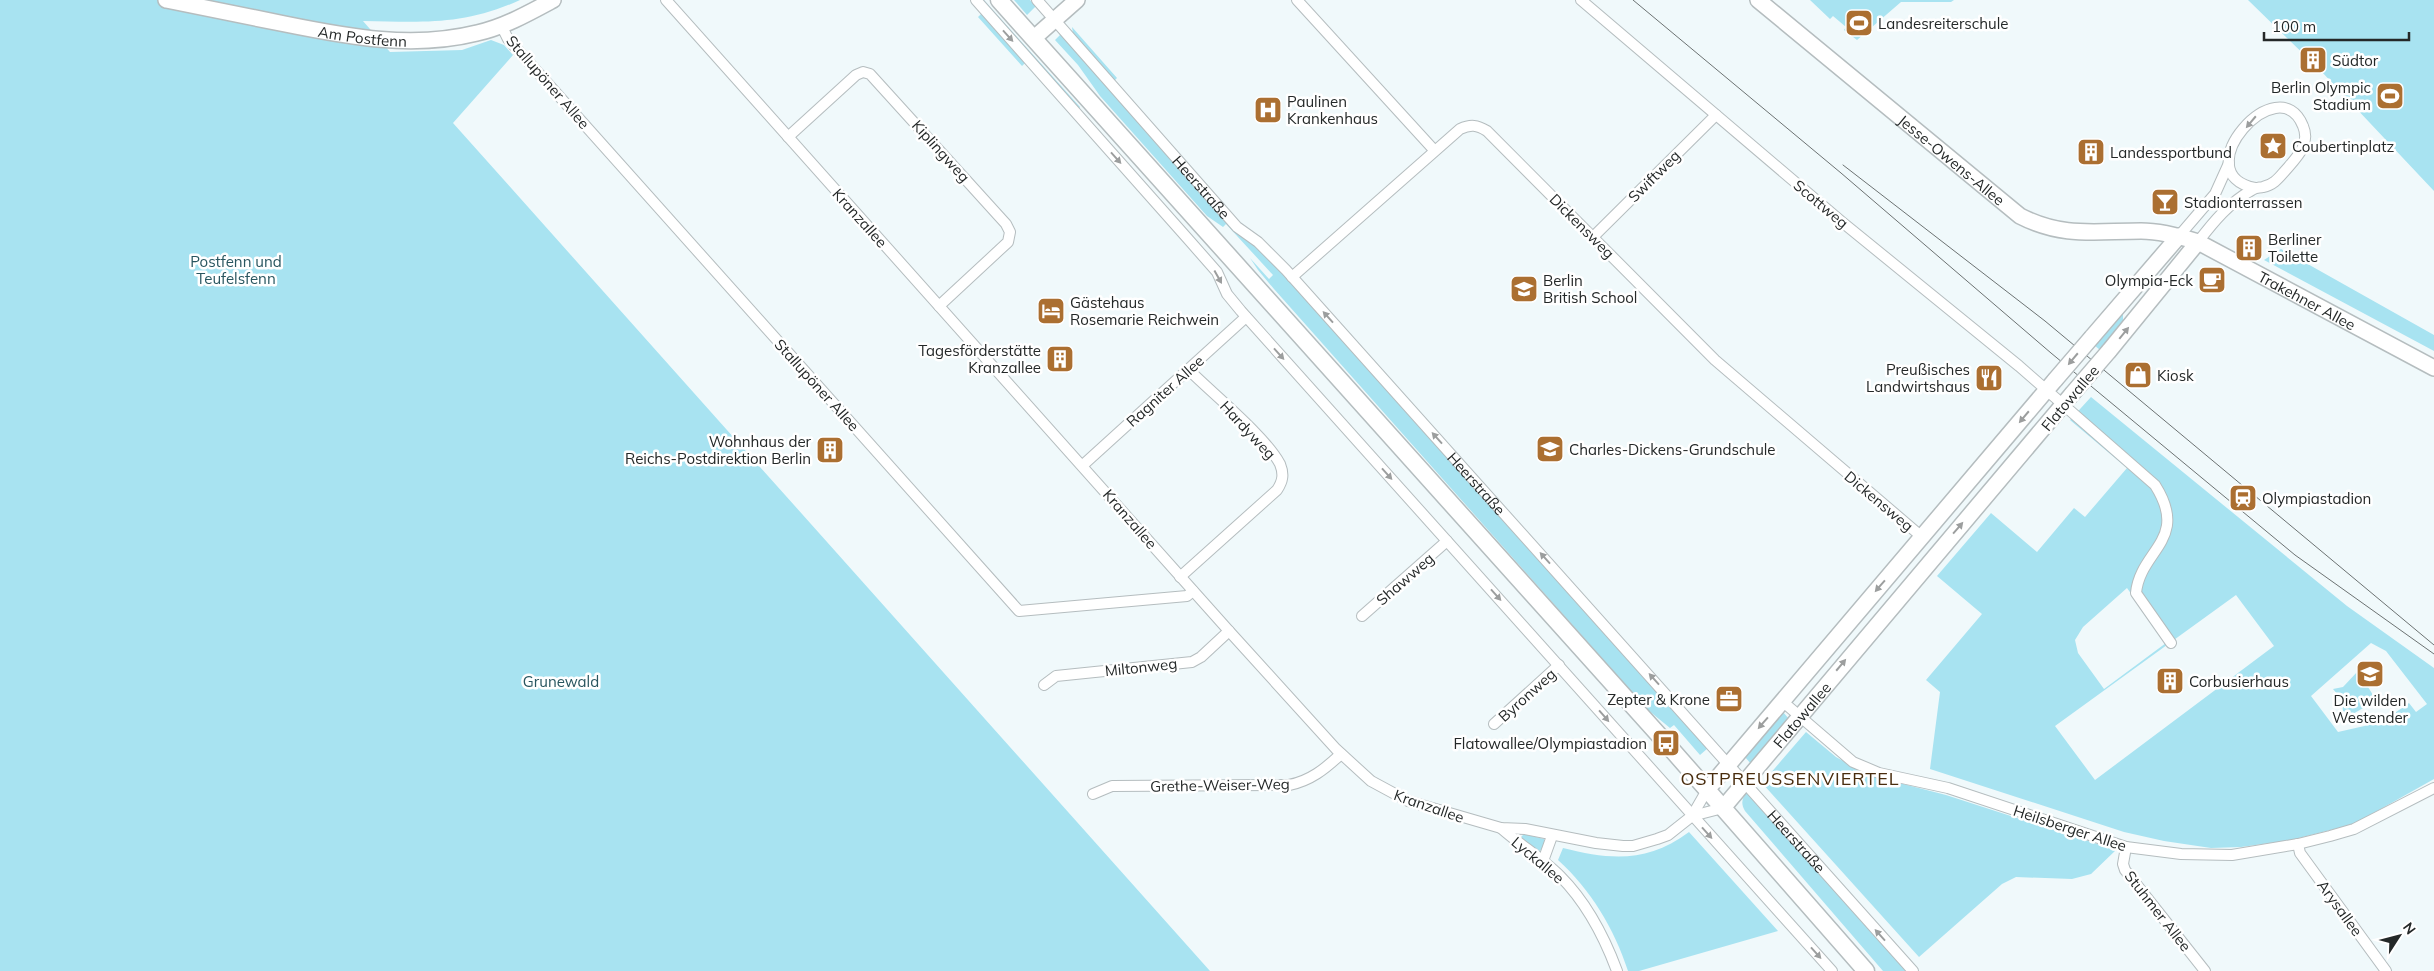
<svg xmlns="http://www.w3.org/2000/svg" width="2434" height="971" font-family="Mulish,sans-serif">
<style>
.green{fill:#a8e3f1;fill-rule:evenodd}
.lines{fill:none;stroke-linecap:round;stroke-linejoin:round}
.street-casing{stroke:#b5bdbf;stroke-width:12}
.secondary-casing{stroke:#b5bdbf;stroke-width:18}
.primary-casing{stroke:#b5bdbf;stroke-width:19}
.street{stroke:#fff;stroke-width:10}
.secondary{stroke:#fff;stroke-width:15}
.primary{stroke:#fff;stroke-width:16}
.tram{stroke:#6c7272;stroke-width:1}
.secondary-bridge-casing{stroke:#b5bdbf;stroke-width:18;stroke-linecap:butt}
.secondary-bridge{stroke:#fff;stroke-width:15}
.oneway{fill:#9c9e9e}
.labels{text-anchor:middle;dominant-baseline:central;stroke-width:5;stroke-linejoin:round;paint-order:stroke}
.poi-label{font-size:15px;fill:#242828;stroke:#fff;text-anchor:start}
.street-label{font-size:15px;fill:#242828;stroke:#fff}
.park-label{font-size:15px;fill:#28555f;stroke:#fff}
.quarter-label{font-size:18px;letter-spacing:1px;fill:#482c0d;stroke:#fff}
</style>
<rect width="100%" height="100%" fill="#f0f9fb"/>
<path class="green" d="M0,0H520C463,26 422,22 363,21L390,52L462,50L491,40L504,45L513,55L453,123L1210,971H0Z
M980,0H984L1080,107L1078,110Z
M1014,0H1030L1036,6L1027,15Z
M1810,0H1954L1951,2H1901L1857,40L1844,30L1846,27L1833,16L1830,19Z
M2248,0H2434V191L2321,71Z
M981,14L1025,63L1022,66L978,17Z
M1072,27L1117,78L1114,81L1073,34Z
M1061,34L1268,255L1708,748L1700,755L1674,725L1670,728L1648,710L1274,289L1258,270L1250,258L1269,279L1273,275L1226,224L1223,227L1207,216L1100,96L1078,65L1055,40Z
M2281,249L2434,335V351L2264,260Z
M2123,312V322L2100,350L2094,345Z
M2091,397L2347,606L2434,668V779L2354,824L2291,840L2241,847L2211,848L2164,841L2124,832L1930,769L1940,692L1926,680L1982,614L1937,576L1991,513L2037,552L2074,508L2085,517L2127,468L2070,420ZM2127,588L2166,643L2104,689L2078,653L2075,640L2083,627ZM2236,595L2274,646L2095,780L2055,726ZM2371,643L2386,651L2427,704L2416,712L2409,703L2382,722L2338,732L2311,696Z
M2358,671L2373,695L2365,707L2351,715L2343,711L2342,700L2333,689L2343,687Z
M1783,712L1789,719L1751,764L1745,757Z
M1806,732L1836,757L1868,775L1946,795L2116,850L2091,874L2072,879L2016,877L2002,884L1919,957L1762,783Z
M1748,792L1907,971H1883L1745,811C1741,804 1741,798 1748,792Z
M1689,832L1778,931L1639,971H1628C1614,928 1591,890 1558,860L1563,848C1611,860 1647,863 1689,832Z
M1524,834L1544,839V849L1539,851L1522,841L1521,837Z"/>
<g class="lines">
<defs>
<g id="street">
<path d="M666,0L1229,631L1336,749L1371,781L1408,801L1501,828L1525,829L1596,843L1623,846H1633L1657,839L1668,835L1692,816L1723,808"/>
<path d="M976,0L1188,239L1217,272L1227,294L1241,311L1832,971"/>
<path id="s1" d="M1037,0L1237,227L1258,242L1286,270L1913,971"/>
<path d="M1297,0L1434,150"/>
<path d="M1581,0L1842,222L2019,366L2155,485C2190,540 2140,550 2136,593L2171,643"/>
<path d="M501,25L508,39L1019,611L1187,596L1193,591"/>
<path d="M788,137L856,75L863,72L870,74L1006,224L1010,232L1008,242L939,306"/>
<path d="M2179,236L2215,194L2229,163"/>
<path d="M1593,237L1716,115"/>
<path d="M2198,242C2214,221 2229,203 2252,190C2256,187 2259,188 2263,187C2273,185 2278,179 2284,172C2296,158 2311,145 2303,126C2279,65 2183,174 2255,188"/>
<path d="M1292,277L1460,129C1471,124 1477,125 1487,131L1715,360L1922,537"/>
<path d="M1083,465L1246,317"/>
<path d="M1180,577L1277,490C1283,481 1284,474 1280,464C1265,436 1213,394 1189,370"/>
<path d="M1362,616L1447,541"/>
<path d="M1044,685L1056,676L1192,662L1201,657L1229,631"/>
<path d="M1782,701L1853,762L1879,773L1948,788L2126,847L2181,854L2232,855L2298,844L2330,836L2354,829L2434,788"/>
<path d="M1494,724L1559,665"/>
<path d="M1093,794L1112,786L1289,785C1310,781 1325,769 1341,754"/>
<path d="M1692,816L1707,790"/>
<path d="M1501,828C1520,845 1542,858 1560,876C1587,903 1604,936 1617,971"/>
<path d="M2298,844L2300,853L2386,971"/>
<path d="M2126,847L2123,864L2125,870L2205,971"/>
<path d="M1543,861L1552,836"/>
</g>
<g id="secondary">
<path id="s2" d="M166,0C206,8 246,16 285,24C349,37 413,49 477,33C504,27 529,13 553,0"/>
<path id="s3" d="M1758,0L2020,216C2063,238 2095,231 2141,231C2161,231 2179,236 2198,242L2434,368"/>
<path d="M1034,38L1077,0"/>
<path d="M2092,337L2179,236"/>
<path d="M2109,351L2198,242"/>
<path d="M1707,790L2055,380"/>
<path id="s4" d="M1723,808L2072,394"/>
</g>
<path id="primary" d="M999,0L1666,743L1866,971"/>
</defs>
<use href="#street" class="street-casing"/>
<use href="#secondary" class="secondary-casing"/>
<use href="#primary" class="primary-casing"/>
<use href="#street" class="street"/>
<use href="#secondary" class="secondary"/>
<use href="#primary" class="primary"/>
<path class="tram" d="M1633,0L1841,173L2051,353L2295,555L2434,654
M1843,165L2045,321L2434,645"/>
<defs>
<path id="secondary-bridge" d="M2055,380L2092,337
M2072,394L2109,351"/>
</defs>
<use href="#secondary-bridge" class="secondary-bridge-casing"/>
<use href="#secondary-bridge" class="secondary-bridge"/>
</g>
<defs><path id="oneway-solid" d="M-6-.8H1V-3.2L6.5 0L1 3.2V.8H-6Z" transform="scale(1.25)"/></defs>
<g class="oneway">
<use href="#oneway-solid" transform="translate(1008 36) rotate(48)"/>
<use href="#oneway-solid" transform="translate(2251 122) rotate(130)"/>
<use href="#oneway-solid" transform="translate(1116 158) rotate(48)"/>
<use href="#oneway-solid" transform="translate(1218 277) rotate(61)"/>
<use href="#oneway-solid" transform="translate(1328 317) rotate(-132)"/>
<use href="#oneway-solid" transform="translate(2124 333) rotate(-51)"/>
<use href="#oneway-solid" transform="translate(1279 354) rotate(48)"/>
<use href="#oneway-solid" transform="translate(2073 359) rotate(130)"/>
<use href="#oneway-solid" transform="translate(2024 417) rotate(130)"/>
<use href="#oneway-solid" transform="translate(1437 438) rotate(-132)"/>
<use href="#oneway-solid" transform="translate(1387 474) rotate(48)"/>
<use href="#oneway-solid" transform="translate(1958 528) rotate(-49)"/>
<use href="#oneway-solid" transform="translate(1545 558) rotate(-132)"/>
<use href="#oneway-solid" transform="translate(1880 586) rotate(131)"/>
<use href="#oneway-solid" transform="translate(1496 595) rotate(48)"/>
<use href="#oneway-solid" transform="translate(1841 665) rotate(-50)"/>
<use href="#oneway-solid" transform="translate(1654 679) rotate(-132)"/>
<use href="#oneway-solid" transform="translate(1604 716) rotate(49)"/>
<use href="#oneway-solid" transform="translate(1763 723) rotate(131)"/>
<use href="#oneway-solid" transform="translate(1707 833) rotate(48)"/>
<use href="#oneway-solid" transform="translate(1880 935) rotate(-132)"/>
<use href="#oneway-solid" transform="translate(1816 953) rotate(48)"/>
</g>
<defs>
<symbol id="stadium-square" viewBox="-11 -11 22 22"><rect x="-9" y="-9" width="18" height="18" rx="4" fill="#ab6f31" stroke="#fff"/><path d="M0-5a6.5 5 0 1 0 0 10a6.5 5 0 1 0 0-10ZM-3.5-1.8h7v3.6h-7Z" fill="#fff"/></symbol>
<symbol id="building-square" viewBox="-11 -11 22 22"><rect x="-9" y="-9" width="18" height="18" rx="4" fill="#ab6f31" stroke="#fff"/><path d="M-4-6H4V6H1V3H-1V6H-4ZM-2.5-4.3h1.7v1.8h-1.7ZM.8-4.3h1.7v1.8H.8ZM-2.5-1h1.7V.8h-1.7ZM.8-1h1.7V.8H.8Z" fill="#fff"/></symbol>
<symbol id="hospital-square" viewBox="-11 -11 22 22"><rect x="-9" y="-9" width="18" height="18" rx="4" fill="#ab6f31" stroke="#fff"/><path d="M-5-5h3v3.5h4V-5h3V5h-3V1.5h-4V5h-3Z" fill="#fff"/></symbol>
<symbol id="sight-square" viewBox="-11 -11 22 22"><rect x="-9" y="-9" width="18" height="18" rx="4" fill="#ab6f31" stroke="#fff"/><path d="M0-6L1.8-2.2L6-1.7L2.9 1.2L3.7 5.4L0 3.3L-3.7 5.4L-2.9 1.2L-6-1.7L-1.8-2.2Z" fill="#fff"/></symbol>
<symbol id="bar-square" viewBox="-11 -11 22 22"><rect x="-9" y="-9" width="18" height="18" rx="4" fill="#ab6f31" stroke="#fff"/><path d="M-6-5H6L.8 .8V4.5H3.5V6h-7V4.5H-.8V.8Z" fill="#fff"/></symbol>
<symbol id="cafe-square" viewBox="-11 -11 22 22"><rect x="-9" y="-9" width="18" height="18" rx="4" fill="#ab6f31" stroke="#fff"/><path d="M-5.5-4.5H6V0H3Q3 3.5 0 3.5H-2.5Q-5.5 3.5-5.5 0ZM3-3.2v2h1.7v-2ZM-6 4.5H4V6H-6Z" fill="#fff"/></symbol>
<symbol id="school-square" viewBox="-11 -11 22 22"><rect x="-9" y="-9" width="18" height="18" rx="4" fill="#ab6f31" stroke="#fff"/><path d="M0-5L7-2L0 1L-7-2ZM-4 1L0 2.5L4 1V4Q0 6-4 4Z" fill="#fff"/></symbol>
<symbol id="hotel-square" viewBox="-11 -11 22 22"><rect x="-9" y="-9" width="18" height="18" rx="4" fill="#ab6f31" stroke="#fff"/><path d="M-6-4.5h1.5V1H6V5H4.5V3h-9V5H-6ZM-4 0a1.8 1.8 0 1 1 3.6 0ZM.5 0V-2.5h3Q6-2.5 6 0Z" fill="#fff"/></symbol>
<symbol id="shop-square" viewBox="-11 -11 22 22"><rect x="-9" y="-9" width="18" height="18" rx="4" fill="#ab6f31" stroke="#fff"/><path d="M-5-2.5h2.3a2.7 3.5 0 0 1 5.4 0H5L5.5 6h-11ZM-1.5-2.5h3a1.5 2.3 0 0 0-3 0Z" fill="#fff"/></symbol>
<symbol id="restaurant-square" viewBox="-11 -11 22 22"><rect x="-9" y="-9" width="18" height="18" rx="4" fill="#ab6f31" stroke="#fff"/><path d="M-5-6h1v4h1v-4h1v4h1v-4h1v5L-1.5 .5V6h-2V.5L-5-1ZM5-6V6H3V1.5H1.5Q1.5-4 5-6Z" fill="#fff"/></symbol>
<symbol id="station-square" viewBox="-11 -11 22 22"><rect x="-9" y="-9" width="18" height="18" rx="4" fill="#ab6f31" stroke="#fff"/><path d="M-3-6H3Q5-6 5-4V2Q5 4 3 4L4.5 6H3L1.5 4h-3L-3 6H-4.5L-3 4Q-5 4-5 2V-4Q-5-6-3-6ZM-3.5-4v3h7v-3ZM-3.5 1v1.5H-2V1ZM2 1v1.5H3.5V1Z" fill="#fff"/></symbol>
<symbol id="office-square" viewBox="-11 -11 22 22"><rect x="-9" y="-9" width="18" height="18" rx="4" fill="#ab6f31" stroke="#fff"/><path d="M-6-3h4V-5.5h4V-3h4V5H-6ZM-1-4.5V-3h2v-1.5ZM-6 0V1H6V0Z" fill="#fff"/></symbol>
<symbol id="bus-square" viewBox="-11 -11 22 22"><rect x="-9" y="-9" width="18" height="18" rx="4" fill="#ab6f31" stroke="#fff"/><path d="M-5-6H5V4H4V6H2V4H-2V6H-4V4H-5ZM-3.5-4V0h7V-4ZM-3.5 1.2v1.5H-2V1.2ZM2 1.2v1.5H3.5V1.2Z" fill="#fff"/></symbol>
</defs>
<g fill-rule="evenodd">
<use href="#stadium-square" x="1843" y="7" width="32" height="32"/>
<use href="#building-square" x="2297" y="44" width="32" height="32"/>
<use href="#stadium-square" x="2374" y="80" width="32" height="32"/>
<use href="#hospital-square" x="1252" y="94" width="32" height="32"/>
<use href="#sight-square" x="2257" y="130" width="32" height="32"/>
<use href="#building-square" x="2075" y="136" width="32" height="32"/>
<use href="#bar-square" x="2149" y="186" width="32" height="32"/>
<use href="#building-square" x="2233" y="232" width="32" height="32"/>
<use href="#cafe-square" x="2196" y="264" width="32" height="32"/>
<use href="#school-square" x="1508" y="273" width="32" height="32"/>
<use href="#hotel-square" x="1035" y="295" width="32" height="32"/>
<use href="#building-square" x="1044" y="343" width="32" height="32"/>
<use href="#shop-square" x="2122" y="359" width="32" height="32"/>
<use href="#restaurant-square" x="1973" y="362" width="32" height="32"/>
<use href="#school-square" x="1534" y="433" width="32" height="32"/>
<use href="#building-square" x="814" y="434" width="32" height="32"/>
<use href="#station-square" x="2227" y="482" width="32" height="32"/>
<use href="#school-square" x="2354" y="658" width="32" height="32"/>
<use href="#building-square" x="2154" y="665" width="32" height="32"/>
<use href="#office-square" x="1713" y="683" width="32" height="32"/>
<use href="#bus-square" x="1650" y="727" width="32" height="32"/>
</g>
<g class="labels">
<g class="poi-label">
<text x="1878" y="23">Landesreiterschule</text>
<text x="2332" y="60">Südtor</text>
<text x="2371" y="87" text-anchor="end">Berlin Olympic<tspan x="2371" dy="17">Stadium</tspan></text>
<text x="1287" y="101">Paulinen<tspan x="1287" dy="17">Krankenhaus</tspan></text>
<text x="2292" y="146">Coubertinplatz</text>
<text x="2110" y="152">Landessportbund</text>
<text x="2184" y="202">Stadionterrassen</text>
<text x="2268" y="239">Berliner<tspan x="2268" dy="17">Toilette</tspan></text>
<text x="1543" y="280">Berlin<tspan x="1543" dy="17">British School</tspan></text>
<text x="2193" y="280" text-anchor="end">Olympia-Eck</text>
<text x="1070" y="302">Gästehaus<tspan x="1070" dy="17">Rosemarie Reichwein</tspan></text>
<text x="1041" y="350" text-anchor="end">Tagesförderstätte<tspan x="1041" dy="17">Kranzallee</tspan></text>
<text x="1970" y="369" text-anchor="end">Preußisches<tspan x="1970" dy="17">Landwirtshaus</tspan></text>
<text x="2157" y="375">Kiosk</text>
<text x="811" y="441" text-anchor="end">Wohnhaus der<tspan x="811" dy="17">Reichs-Postdirektion Berlin</tspan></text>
<text x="1569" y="449">Charles-Dickens-Grundschule</text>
<text x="2262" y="498">Olympiastadion</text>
<text x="2189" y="681">Corbusierhaus</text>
<text x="1710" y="699" text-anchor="end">Zepter &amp; Krone</text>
<text x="2370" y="700" text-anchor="middle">Die wilden<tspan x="2370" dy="17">Westender</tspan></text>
<text x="1647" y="743" text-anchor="end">Flatowallee/Olympiastadion</text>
</g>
<g class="street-label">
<text stroke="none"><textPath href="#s2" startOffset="200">Am Postfenn</textPath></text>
<text transform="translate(548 82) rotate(49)">Stallupöner Allee</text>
<text transform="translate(941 151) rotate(48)">Kiplingweg</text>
<text stroke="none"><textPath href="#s3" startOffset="251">Jesse-Owens-Allee</textPath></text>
<text transform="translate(1654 176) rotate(-45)">Swiftweg</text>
<text stroke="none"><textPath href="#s1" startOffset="249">Heerstraße</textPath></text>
<text transform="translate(1821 204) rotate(40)">Scottweg</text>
<text transform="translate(860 218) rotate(48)">Kranzallee</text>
<text transform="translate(1582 226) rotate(45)">Dickensweg</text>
<text stroke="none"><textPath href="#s3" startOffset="645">Trakehner Allee</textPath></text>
<text transform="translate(817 385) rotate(48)">Stallupöner Allee</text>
<text transform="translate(1165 391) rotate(-42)">Ragniter Allee</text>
<text transform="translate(2070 398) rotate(-50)">Flatowallee</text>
<text transform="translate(1248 430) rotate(47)">Hardyweg</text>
<text stroke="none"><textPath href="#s1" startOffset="654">Heerstraße</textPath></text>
<text transform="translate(1879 501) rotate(40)">Dickensweg</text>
<text transform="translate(1130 519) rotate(49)">Kranzallee</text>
<text transform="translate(1405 579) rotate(-41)">Shawweg</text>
<text transform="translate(1141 667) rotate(-6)">Miltonweg</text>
<text transform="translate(1527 695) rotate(-42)">Byronweg</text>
<text stroke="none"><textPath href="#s4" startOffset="122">Flatowallee</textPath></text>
<text transform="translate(1220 785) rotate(-1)">Grethe-Weiser-Weg</text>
<text transform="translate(1429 806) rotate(19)">Kranzallee</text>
<text transform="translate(2070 828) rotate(18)">Heilsberger Allee</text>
<text stroke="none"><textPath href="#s1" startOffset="1134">Heerstraße</textPath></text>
<text transform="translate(1538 860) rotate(40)">Lyckallee</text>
<text transform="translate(2340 908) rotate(54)">Arysallee</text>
<text transform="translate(2158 911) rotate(52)">Stuhmer Allee</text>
</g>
<g class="park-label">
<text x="236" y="261">Postfenn und<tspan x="236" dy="17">Teufelsfenn</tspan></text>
<text x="561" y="681">Grunewald</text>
</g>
<g class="quarter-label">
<text x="1790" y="778">OSTPREUSSENVIERTEL</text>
</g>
</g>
<g transform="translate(2399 936) rotate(54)" stroke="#ffffff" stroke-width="4" paint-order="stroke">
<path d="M0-4L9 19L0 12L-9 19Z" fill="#242828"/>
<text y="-8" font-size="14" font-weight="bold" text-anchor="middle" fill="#242828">N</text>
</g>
<path d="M2264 32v8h145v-8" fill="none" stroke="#242828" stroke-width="2.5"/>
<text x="2272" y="32" font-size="15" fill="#242828" stroke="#ffffff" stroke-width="4" paint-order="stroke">100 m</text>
</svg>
